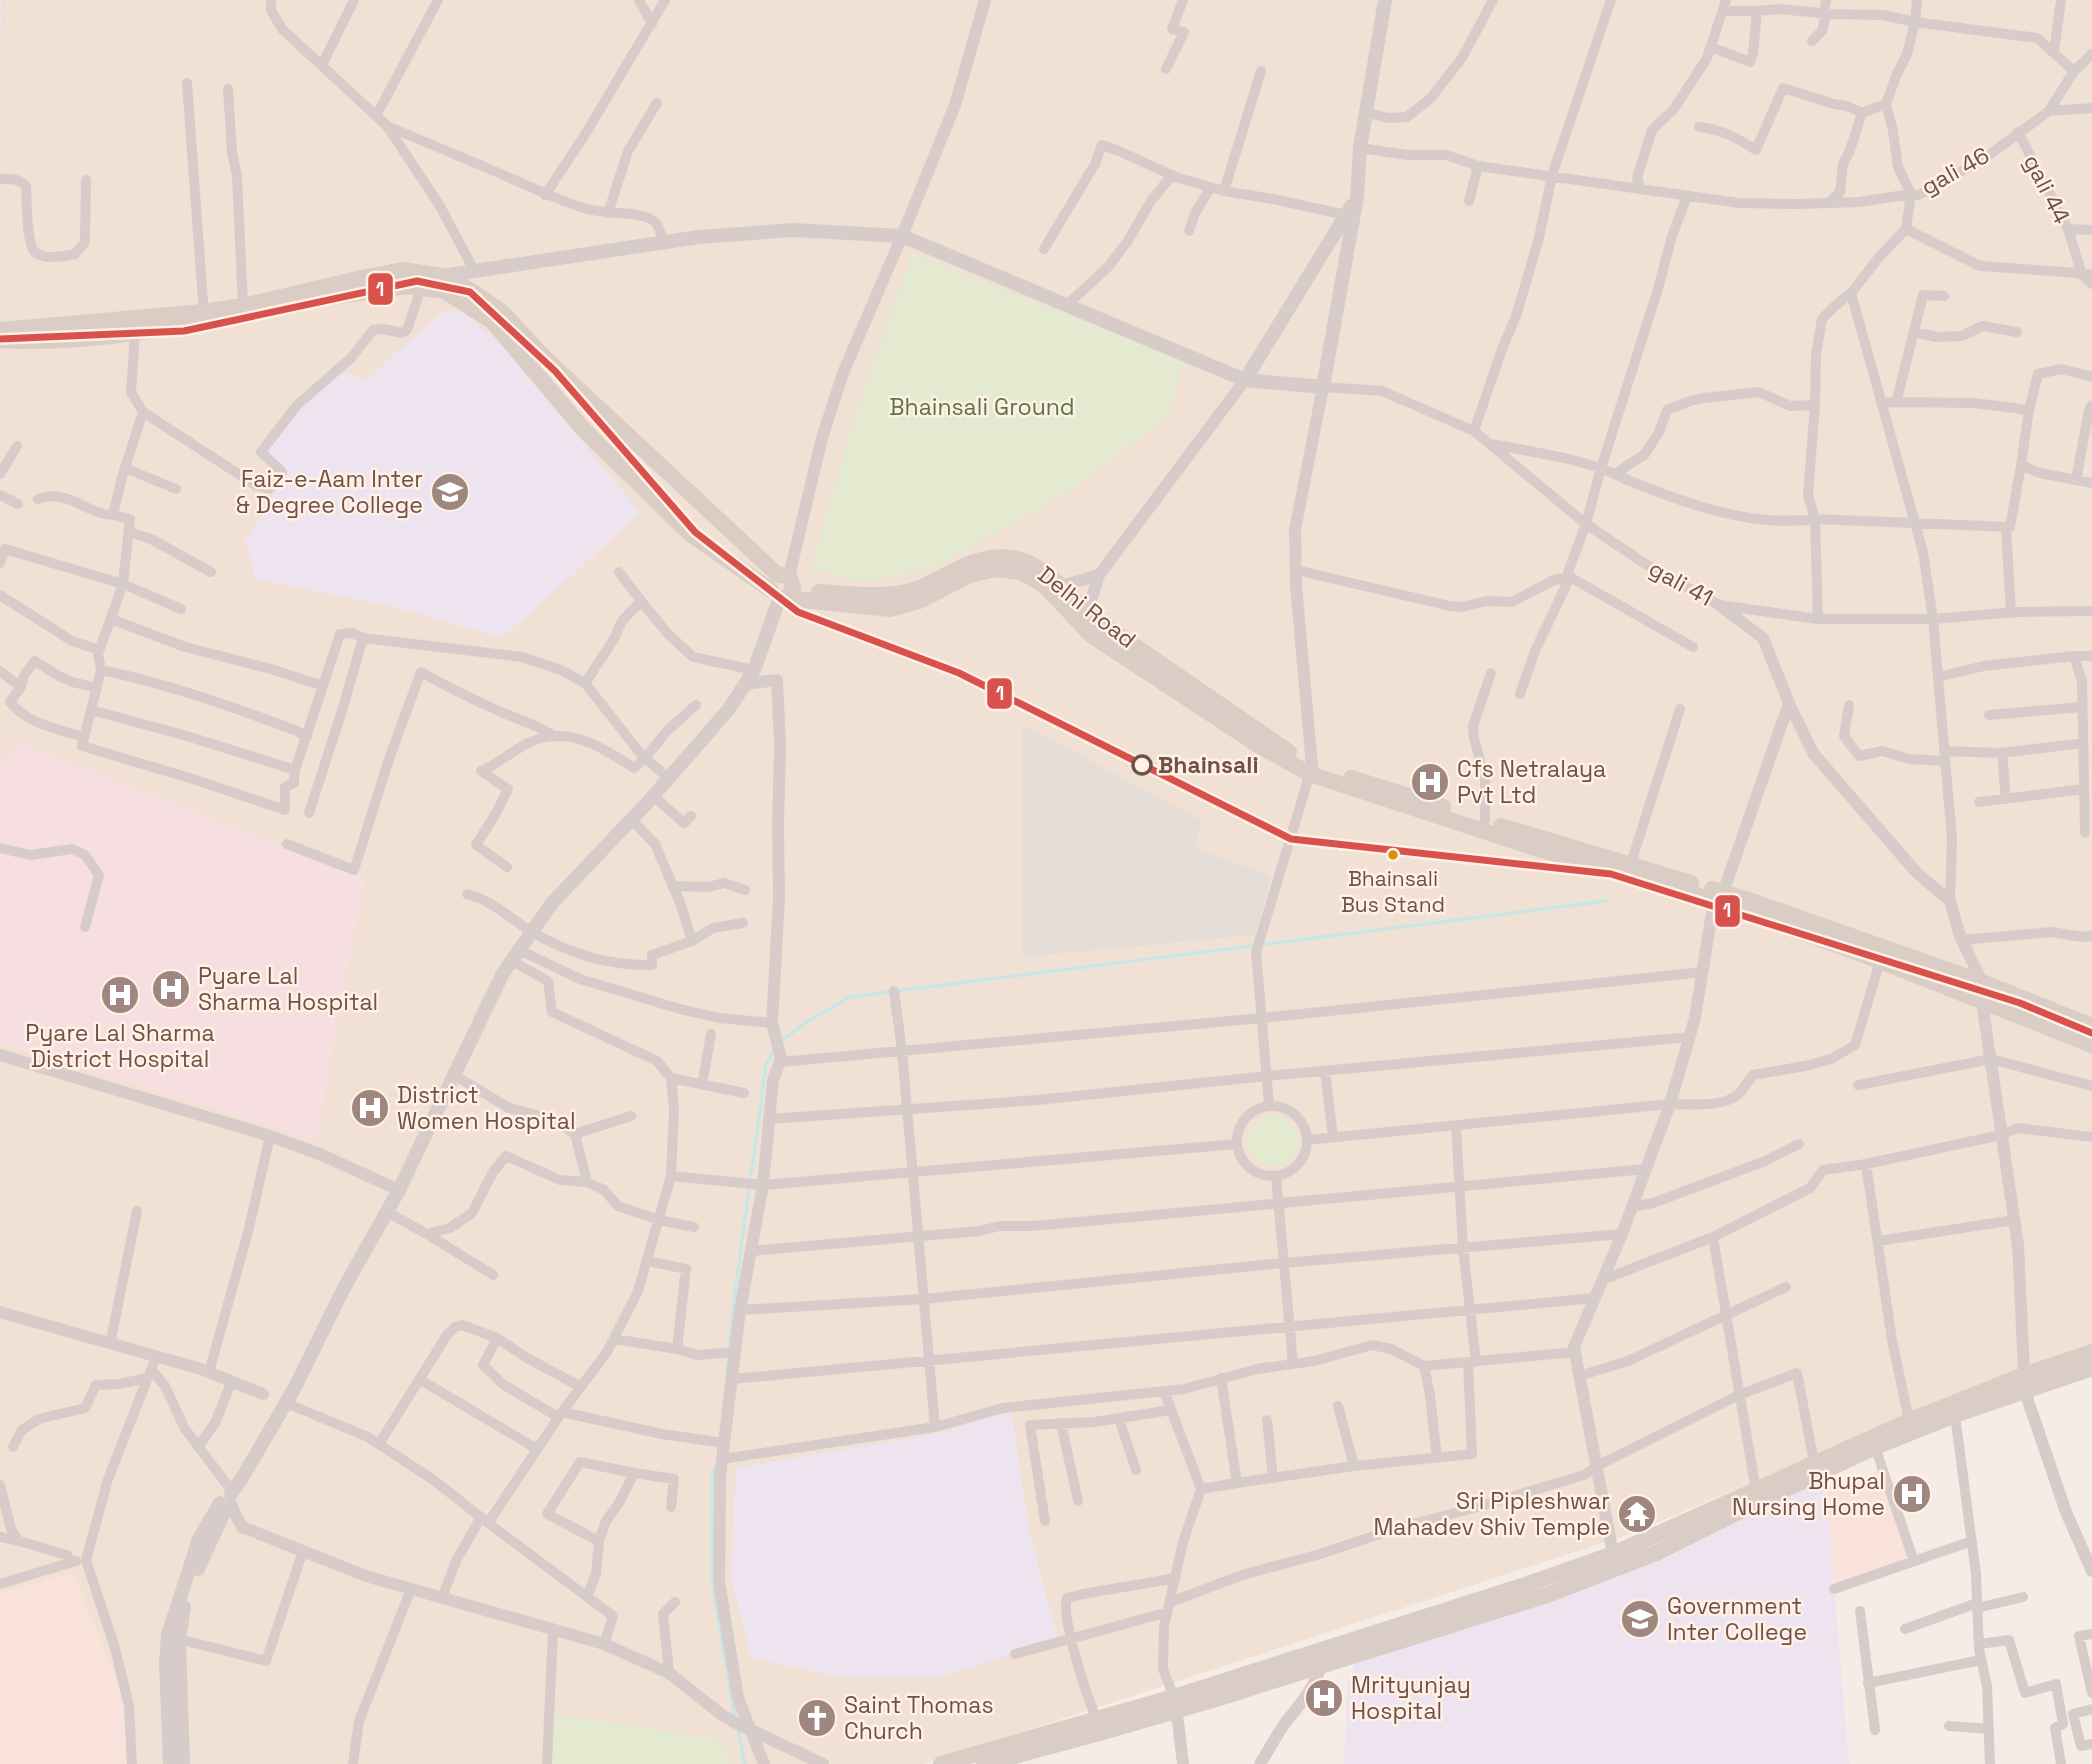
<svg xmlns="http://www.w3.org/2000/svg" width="2092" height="1764" font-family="'Space Grotesk',sans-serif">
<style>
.residential{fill:#f1e1d5}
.commercial{fill:#f9e2db}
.industrial{fill:#e6ddd7}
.education{fill:#eee4ef}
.medical{fill:#f7dfe1}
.green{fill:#e3ead0}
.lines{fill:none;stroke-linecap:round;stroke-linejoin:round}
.stream{stroke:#c8e7e4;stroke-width:3.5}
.minor{stroke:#d7ccc9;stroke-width:10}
.tertiary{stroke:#d7ccc9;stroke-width:12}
.secondary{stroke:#d7ccc9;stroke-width:14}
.primary{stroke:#d9cdc5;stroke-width:16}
.rail{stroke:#e2e0e2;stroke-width:3.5;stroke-dasharray:10 7;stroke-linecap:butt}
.metro-1-casing{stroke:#fff1e5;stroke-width:12}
.metro-1{stroke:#d8514d;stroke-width:7}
.stop-dot{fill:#fff1e5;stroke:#715048;stroke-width:3.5}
.bus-dot{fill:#d69012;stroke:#fff1e5;stroke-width:2.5}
.labels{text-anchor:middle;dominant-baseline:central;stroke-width:5;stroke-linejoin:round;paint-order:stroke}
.bus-label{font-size:21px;fill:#715048;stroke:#fff1e5}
.street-label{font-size:23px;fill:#715048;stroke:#fff1e5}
.park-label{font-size:23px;fill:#587741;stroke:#fff1e5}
.poi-label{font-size:23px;fill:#715048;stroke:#fff1e5;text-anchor:start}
.stop-label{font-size:23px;font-weight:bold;fill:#715048;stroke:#fff1e5;text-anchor:start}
.line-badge{stroke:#fff1e5;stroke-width:2.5}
.badge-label{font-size:19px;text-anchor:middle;font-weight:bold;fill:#fff}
</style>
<rect width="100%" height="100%" fill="#f5ede5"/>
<path class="residential" d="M0,0H2092V1347L2013,1372L1630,1534L923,1764H0Z"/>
<path class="commercial" d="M1880,1471L1909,1557L1836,1587L1809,1494Z
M73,1574L129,1706L132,1764H0V1592Z"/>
<path class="industrial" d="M1022,724L1201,820L1195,849L1272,875L1255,935L1023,957Z"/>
<path class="education" d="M446,309L466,314L507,351L641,513L502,638L399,608L256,579L245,541L288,471L266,451L334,369L366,380Z
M1011,1410L1029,1531L1058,1640L937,1678L840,1677L751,1658L731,1577L736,1468L941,1433Z
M1825,1478L1849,1764H1344L1347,1687L1361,1649Z"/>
<path class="medical" d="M18,743L364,878L316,1140L0,1043V762Z"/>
<path class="green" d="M912,254L1184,361L1168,417L1070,491L937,566L867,582L811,569L848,439Z
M1248 1141a25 25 0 1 1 50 0a25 25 0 1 1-50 0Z
M552,1714L722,1740L731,1764H551Z"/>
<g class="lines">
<path class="stream" d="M780,1042L804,1024L849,997L1606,901
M727,1371L735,1293L766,1065L774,1051
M715,1466L712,1480V1581L735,1718
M738,1729L745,1764"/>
<path class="minor" d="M271,0V10L282,29L387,126L440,206L475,272
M639,0L652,24
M1723,11H1757
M1824,13L1826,0
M1812,41L1822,31L1826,14
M1711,47L1750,62L1753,54L1757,11L1779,9L1830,14L1883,15L1915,22L2037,38L2074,71
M2054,52L2061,0
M322,65L354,0
M1166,69L1184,32L1172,29L1183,0
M187,83L204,315
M228,89L232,152L237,176L243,306
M2092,108L2049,111L1985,158L1919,195L1911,194L1906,229L1980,266L2092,274
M2049,111L2074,71L2092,54
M1366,112L1388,118L1407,117L1430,99L1462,58L1493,0
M376,116L438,0
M387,126C422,141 457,155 492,170C524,184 554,199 587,209C605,214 643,211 655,222C660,227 661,236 663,242
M1699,127C1723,130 1735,137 1756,150L1783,88L1834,104L1847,106L1862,113
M2018,132L2068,229L2082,275L2092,284
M1360,148L1407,155H1446L1478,166L1739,203L1797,204L1859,202L1911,194L1898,167L1893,131L1886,104
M0,179C10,179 20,178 26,187C27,200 26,246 36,253C47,260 63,256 75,254L85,242L86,180
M1641,189L1637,178L1652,130L1674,109L1707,58L1726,0
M1224,191L1261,71
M545,195L586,133L665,0
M1469,201L1478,166
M1829,203L1840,192L1843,164L1850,150L1862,113L1886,104L1896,76L1907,54L1915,22L1917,0
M608,213L628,151L657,103
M1906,229L1881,255L1851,293L1923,552L1933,619L1952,839L1950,901
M2068,229L2092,230
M1189,231L1195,213L1211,187
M1044,249L1095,164L1102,145L1119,151L1178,178L1224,191L1273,199L1346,215
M1067,305L1108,267L1127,242L1151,201L1172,175
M1914,332L1937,337L1962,336L1982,326L2017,332
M135,333L131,392L143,412L122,477L113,515L130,519L123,584L98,654L101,670L82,746L193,779L285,810V787L294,783L295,770L340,634L352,633L363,638
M2092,377L2061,369L2038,374L2029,410L2021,465L2040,473L2092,483
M1323,387L1382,391L1474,431L1586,524L1650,567L1719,605L1818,619H1933L2016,612L2092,611
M1881,402L1974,403L2029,410
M1896,403L1923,295L1944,296
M143,412L257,486L269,489L282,472L261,452L297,405L351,358L373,330L383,329L402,333L407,330L421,288
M1474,431L1502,349L1516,316L1539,238L1552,175L1611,0
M1491,444C1527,451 1565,456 1600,468C1609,471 1616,475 1625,479C1684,503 1750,528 1815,519L2010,527L2021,465
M125,468L176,489
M0,474L17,446
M1615,474L1645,454L1659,432L1667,410L1690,401L1703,398L1759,392L1790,406L1815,405
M2076,480L2089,410L2092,405
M0,495L18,504
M38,499C70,488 84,514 113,515
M2006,527L2011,613
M129,532L151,539L211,572
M0,563L5,549L123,584L181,609
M1296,570L1450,606L1462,607L1487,601L1512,602L1554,580L1570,577L1693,647
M619,572L641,601
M0,595L72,641L99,650
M111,619L185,647L271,669L323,686
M1818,619L1815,519L1808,495L1815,405L1816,355L1822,319L1835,306L1851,293
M2074,656H2092
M101,670C169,684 233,707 297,731L307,737
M0,671L21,687
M1938,677L1984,666L2074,656L2082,681L2085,833
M585,683L614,639L622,621L641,601L668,634L693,657L754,670
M1520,694L1535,651L1570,577L1568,572L1586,524L1601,468L1658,289L1672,236L1687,196
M1849,705L1844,736L1859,756L1882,751L1909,759L1945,761
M91,710L187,736L295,770
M1989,715L2082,707
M84,737C58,729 27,724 10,702L21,687L24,675L35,661L59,676L72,682L97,688
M1944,751L2002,753L2083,743
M2002,753L2006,799
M653,796L684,823L691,816
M1979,802L2084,789
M309,813L341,714L363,638L522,657L561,670L585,683L640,753L668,778
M1485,820V779L1474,738L1473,726L1491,673
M287,844L354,870L390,756L421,672C447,687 474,700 501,712C519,720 536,724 552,735
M0,848L30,855L72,849L85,855L99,875L85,927
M1631,863L1680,709
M507,867L476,845L495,815L508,789L481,771C498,764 512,751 528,743C568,724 601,747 634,768L645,758L667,731L696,705
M672,886L708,887L724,883L745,890
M467,894C494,901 509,918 532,932C568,953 610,966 652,965V955L692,941L681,905L655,844L631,819
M1961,940L2051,932L2083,937L2092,936
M692,941L713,928L743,923
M519,950L580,979L680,1009L719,1018L772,1023
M512,961L548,981L552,1012L657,1061L671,1078L674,1109L671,1176L763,1185L1237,1144
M894,991L902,1051L935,1427
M780,1062L1262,1018L1703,972
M1325,1071L1333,1137
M454,1075L509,1108L552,1119L575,1134L587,1182L604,1190L618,1206L659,1220L694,1227
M671,1078L744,1093
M702,1085L711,1034
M1858,1085L1991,1059L2092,1086
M1269,1105L1256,952L1311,770
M1237 1141a35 35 0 1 1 70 0a35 35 0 1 1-70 0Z
M769,1119L1038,1100L1267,1076L1690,1037
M1456,1125L1463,1248L1476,1362
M575,1134L631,1116
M1307,1140L1670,1104C1690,1104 1722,1108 1739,1094C1744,1089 1748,1081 1753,1075L1805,1066L1831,1059L1855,1045L1880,961
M1866,1164L1892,1340L1910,1425
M1276,1176L1293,1364
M1631,1207L1653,1203L1765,1161L1799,1144
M387,1212L427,1234L450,1228L472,1213L493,1172L506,1156L560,1180L587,1182
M427,1234L493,1275
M1713,1237L1756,1491
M1878,1241L2014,1220
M751,1251L979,1231L1000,1226H1031L1100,1220L1646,1169
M1602,1280L1713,1237L1810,1188L1823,1170L1866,1164L2001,1135L2018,1128L2092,1137
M740,1310L924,1299L1283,1263L1622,1234
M497,1338L483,1365L504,1385L558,1417
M614,1339L677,1349L686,1269L647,1261
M110,1344L137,1211
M677,1349L697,1355L735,1352
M1424,1366L1430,1395L1437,1458
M151,1369L165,1386L185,1429L232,1491
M209,1372L248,1232L270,1136
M1579,1376L1628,1361L1786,1287
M419,1379L537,1449
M732,1379L1595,1298
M1164,1391L1201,1489
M286,1403L368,1437L435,1481L488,1523L613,1616L604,1644
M1338,1406L1354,1466
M562,1412L662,1434L724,1443
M1955,1415L1976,1574L1979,1649L1987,1686L1990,1764
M1119,1419L1136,1470
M1267,1420L1273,1478
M1061,1423L1078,1501
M379,1444L447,1335L455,1327L462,1325L497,1338L527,1358L581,1387
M13,1447L22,1430L39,1419L85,1408L96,1385L119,1384L148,1378
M198,1447L215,1423L230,1386V1381
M1875,1447L1914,1561
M722,1459L935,1427L1003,1408L1184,1389L1257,1369L1314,1361L1372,1345L1391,1349L1424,1366L1575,1352
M634,1473L674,1479L671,1507
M1237,1483L1354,1466L1472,1454L1468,1363
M0,1485L11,1529L19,1541L67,1555L71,1561
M1045,1521L1030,1425L1094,1422L1171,1410
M488,1523L562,1412L607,1352L638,1291L671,1176
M0,1537L19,1541
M0,1584L76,1561
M1834,1589L1972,1541
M587,1596L596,1574L599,1541L606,1521L619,1503L634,1473L580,1462L547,1514L599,1541
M442,1598L456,1561L481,1517
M1171,1602L1242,1575L1320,1554L1401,1527L1467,1510L1584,1475L1597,1466L1739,1395L1797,1373L1814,1462
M1977,1608L2023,1597
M1860,1611L1875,1730
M1905,1629L1977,1603
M2092,1634L2079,1636L2092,1693
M175,1638L266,1661L303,1551
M1979,1644L2009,1640L2025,1693L2056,1684L2063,1724L2055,1728L2061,1764
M1015,1654L1168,1612
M669,1673L663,1614L675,1602
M1868,1683L1981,1660
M1174,1697L1163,1669L1164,1626L1183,1542L1201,1489L1237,1483L1221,1378
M2092,1709L2073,1714L2081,1746L2092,1744
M1097,1719C1087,1698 1061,1618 1067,1598L1083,1594L1176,1578
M1949,1726L1989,1729
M132,1764L129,1706L115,1648L86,1560L108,1479L156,1357
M353,1764L359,1721L411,1589
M547,1764L553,1630"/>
<path class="tertiary" d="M789,576L822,438L843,373L902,236L955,105L985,0
M1055,591L1061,586L1099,575
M1719,605L1763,638L1789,703L1723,893
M1082,619L1087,613L1099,575L1245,380
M745,684L777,680L780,745L778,827L779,899L772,1023L780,1054V1062L773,1080L763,1185L740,1310L720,1476L719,1582L738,1698L764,1764
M1789,703L1813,753L1916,872L1950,901L1960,936L1982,982V1002L2018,1245L2025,1392L2066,1512L2092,1571
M1312,766L1296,585L1295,530L1323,387
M0,1055L270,1136L322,1155L399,1190
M0,1312L201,1369L263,1394
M231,1505L242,1527L366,1576L604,1644L669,1673L722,1715L736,1723L823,1764
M1613,1554L1574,1347L1622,1234L1670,1104L1695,1018L1714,900
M1172,1711L1178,1721L1183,1764
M1260,1764C1268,1751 1275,1738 1283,1726C1294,1711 1324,1678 1320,1660"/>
<path class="secondary" d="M443,281L442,276L699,237L793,230L902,236L1245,380L1323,387L1357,197L1360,148L1385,0
M1245,380L1352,205
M231,1494L242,1478L294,1389L344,1288L399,1190L503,973L552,903L647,803L729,709L754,670L780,597
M198,1569L227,1506
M170,1764L166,1664L168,1635L199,1539L220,1503
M183,1764L179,1639L184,1607"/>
<path class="primary" d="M313,300L407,286L444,291L492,321L582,428L690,534L771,590
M0,330L203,312L243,306L366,277L403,270L442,276L470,290L501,311L544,357L778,575
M0,340C71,345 143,332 212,321
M778,575L789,576L793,587
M819,592C843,593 870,597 894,594C916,592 935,581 954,571C1016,538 1045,568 1087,613L1289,752
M787,596L803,600L890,609L919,601L970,575L996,569L1021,572L1045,586L1091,635L1258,745L1310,774L1532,847L1716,901L1880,961L2092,1045
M1351,778L1443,807
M1501,826L1691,883
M1712,889L1752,901L1982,982L2092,1026
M941,1764L1174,1697L1528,1584L1613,1554L1909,1421L2024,1375L2092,1352
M984,1764L1103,1732L1219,1698L1547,1595L1656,1553L1759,1502L1875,1447L1955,1415L2092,1368"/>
<path class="rail" d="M3,0L4,38
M98,0V1"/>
<defs>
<path id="metro-1" d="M0,339L184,331L417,281L470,292L555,371L695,532L798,612L959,673L1291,839L1611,874L2020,1003L2092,1033"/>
</defs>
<use href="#metro-1" class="metro-1-casing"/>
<use href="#metro-1" class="metro-1"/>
</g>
<defs>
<symbol id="university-disc" viewBox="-11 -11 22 22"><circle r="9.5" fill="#9f877f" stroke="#fff1e5"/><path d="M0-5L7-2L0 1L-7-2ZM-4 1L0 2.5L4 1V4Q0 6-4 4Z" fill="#fff"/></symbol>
<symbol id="hospital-disc" viewBox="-11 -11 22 22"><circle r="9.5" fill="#9f877f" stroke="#fff1e5"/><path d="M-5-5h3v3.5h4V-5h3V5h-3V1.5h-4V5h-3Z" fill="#fff"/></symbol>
<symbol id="temple-disc" viewBox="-11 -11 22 22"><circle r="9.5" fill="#9f877f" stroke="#fff1e5"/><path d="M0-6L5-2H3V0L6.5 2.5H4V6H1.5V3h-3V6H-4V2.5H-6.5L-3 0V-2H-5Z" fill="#fff"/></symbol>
<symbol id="school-disc" viewBox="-11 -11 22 22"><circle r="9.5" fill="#9f877f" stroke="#fff1e5"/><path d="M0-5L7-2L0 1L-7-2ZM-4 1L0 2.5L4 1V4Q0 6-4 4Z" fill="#fff"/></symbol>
<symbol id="church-disc" viewBox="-11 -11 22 22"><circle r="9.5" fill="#9f877f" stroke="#fff1e5"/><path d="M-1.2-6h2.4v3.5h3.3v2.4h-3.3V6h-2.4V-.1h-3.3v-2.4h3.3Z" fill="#fff"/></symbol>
</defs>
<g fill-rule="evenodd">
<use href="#university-disc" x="428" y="470" width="44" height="44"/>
<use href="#hospital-disc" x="1408" y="760" width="44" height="44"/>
<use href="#hospital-disc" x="149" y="967" width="44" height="44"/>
<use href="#hospital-disc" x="98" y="973" width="44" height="44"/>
<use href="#hospital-disc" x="348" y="1086" width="44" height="44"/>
<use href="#hospital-disc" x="1890" y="1472" width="44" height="44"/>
<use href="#temple-disc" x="1615" y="1492" width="44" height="44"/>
<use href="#school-disc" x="1618" y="1597" width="44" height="44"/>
<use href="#hospital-disc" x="1302" y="1676" width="44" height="44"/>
<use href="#church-disc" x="795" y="1696" width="44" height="44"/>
</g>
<circle class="stop-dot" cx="1142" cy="765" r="9"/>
<circle class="bus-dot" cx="1393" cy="855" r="6"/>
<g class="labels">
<g class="bus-label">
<text x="1393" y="878">Bhainsali<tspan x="1393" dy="26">Bus Stand</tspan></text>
</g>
<g class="street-label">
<text transform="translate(1955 171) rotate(-29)">gali 46</text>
<text transform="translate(2047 189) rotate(63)">gali 44</text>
<text transform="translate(1681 583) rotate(29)">gali 41</text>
<text transform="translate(1087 607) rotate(38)">Delhi Road</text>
</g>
<g class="park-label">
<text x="982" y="407">Bhainsali Ground</text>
</g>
<g class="poi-label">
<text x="423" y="479" text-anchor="end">Faiz-e-Aam Inter<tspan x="423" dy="26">&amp; Degree College</tspan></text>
<text x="1457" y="769">Cfs Netralaya<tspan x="1457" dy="26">Pvt Ltd</tspan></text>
<text x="198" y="976">Pyare Lal<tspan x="198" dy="26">Sharma Hospital</tspan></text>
<text x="120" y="1033" text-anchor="middle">Pyare Lal Sharma<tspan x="120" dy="26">District Hospital</tspan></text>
<text x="397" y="1095">District<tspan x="397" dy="26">Women Hospital</tspan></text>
<text x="1885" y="1481" text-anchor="end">Bhupal<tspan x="1885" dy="26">Nursing Home</tspan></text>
<text x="1610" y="1501" text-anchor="end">Sri Pipleshwar<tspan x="1610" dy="26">Mahadev Shiv Temple</tspan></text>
<text x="1667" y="1606">Government<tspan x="1667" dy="26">Inter College</tspan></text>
<text x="1351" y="1685">Mrityunjay<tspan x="1351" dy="26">Hospital</tspan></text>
<text x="844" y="1705">Saint Thomas<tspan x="844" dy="26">Church</tspan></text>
</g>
<g class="stop-label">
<text x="1158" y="765">Bhainsali</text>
</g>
</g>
<g class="line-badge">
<rect x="367" y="272" width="27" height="34" rx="7" fill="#d8514d"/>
<rect x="986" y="677" width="27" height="33" rx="7" fill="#d8514d"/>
<rect x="1714" y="894" width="27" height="34" rx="7" fill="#d8514d"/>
</g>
<g class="badge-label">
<text x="380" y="296">1</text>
<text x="1000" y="700">1</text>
<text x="1727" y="917">1</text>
</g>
</svg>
